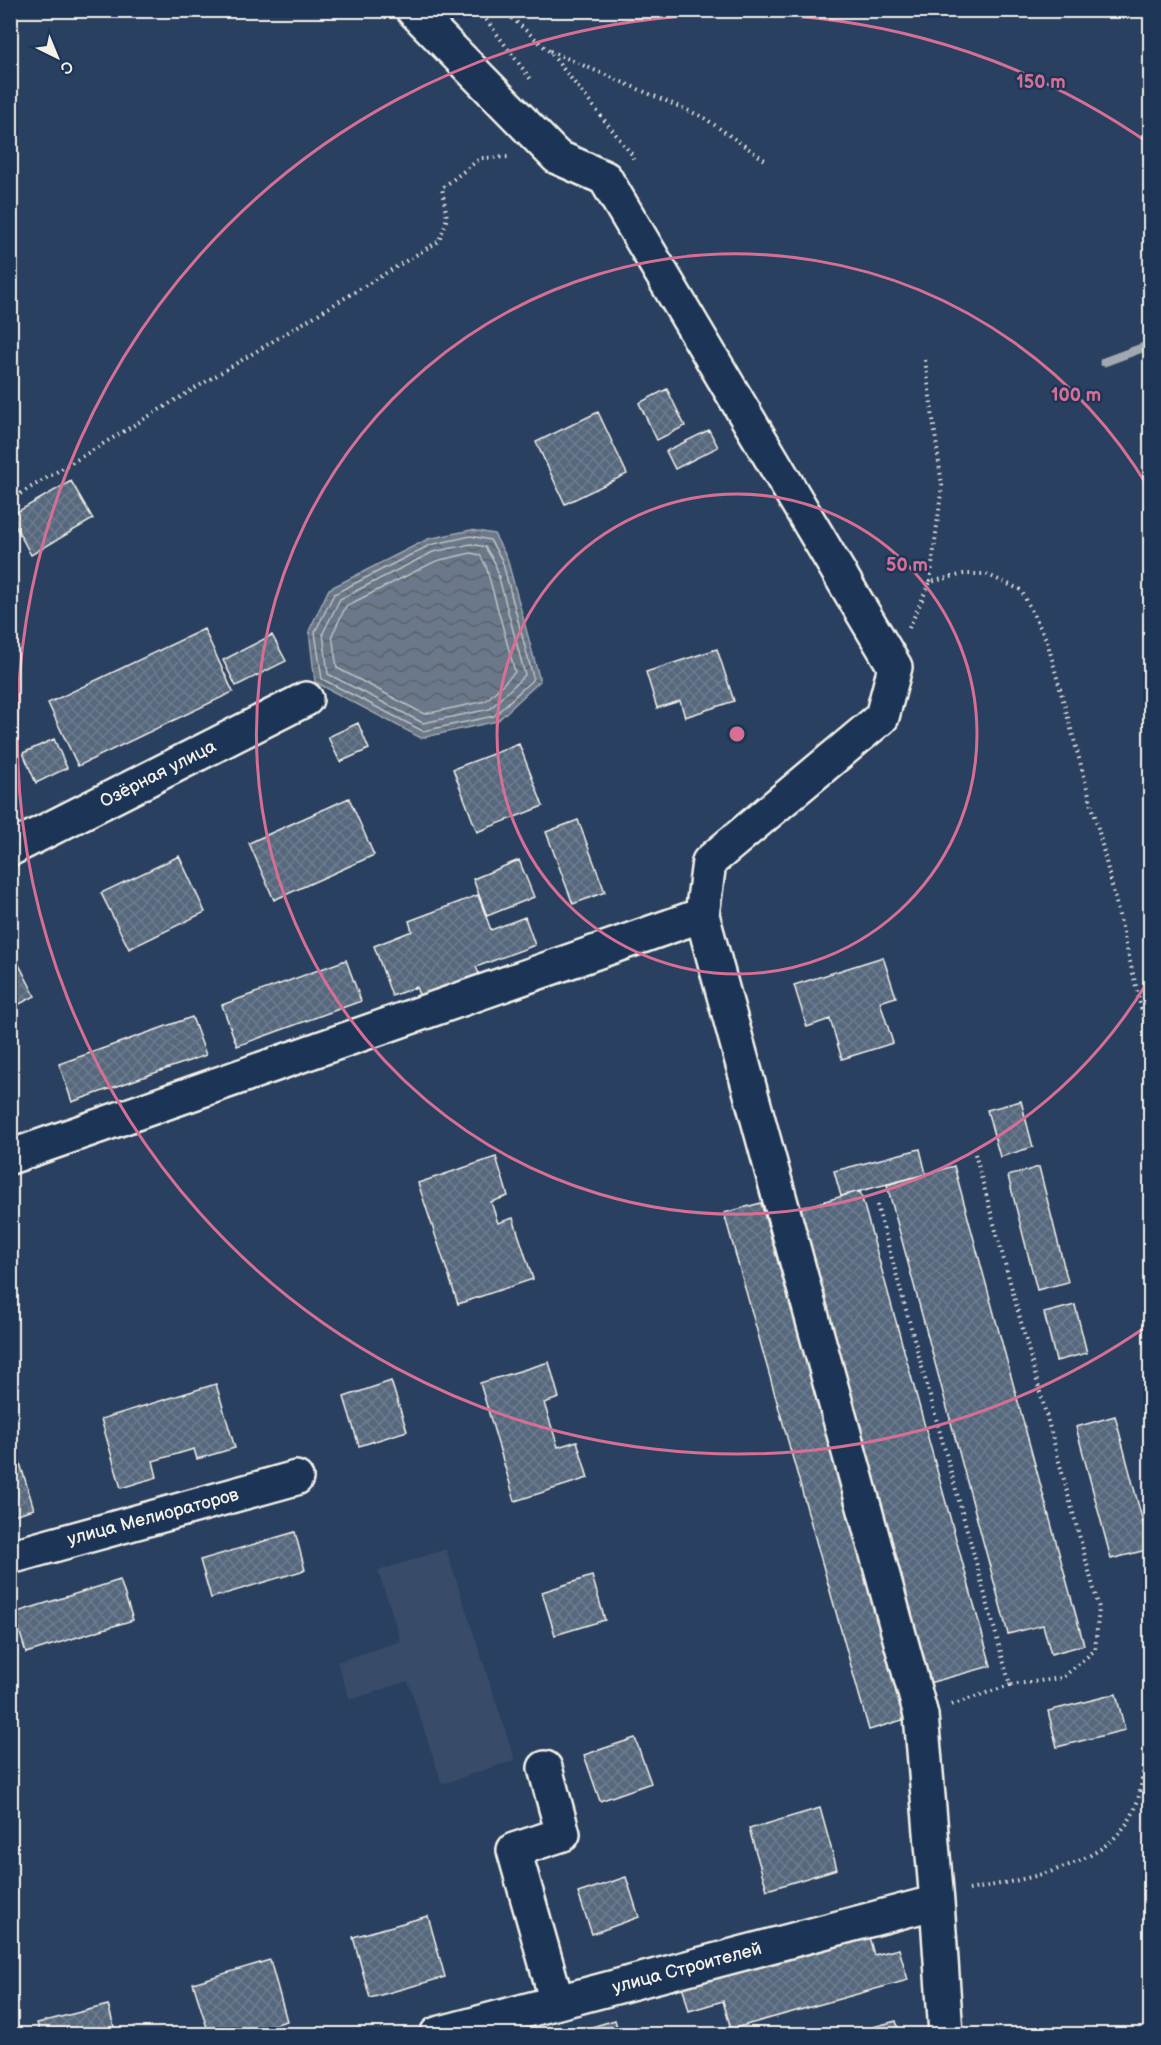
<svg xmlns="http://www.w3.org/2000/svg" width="1161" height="2045" font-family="'Balsamiq Sans',sans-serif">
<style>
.built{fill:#374c69}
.water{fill:url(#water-waves);stroke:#a1a8b0;stroke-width:1.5}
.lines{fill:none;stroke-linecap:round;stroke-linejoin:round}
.shore{stroke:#bdc1c2;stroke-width:1.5}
.stream{stroke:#a1a8b0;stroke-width:9}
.building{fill:url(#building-cross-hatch);stroke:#f4f1e8;stroke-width:1.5}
.minor-casing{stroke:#f4f1e8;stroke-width:38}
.path{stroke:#f4f1e8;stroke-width:4;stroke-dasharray:1.5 4.5;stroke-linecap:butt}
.minor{stroke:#1d3557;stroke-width:33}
.ring{fill:none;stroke:#d66f93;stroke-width:3}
.labels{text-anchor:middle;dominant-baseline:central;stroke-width:5;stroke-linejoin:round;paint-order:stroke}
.street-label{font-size:18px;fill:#f4f1e8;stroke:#1d3557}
.centre{fill:#d66f93;stroke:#1d3557;stroke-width:3}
.ring-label{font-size:18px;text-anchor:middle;font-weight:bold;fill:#d66f93;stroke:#1d3557;stroke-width:5;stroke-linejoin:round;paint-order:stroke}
</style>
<defs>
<pattern id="water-waves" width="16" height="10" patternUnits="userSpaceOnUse" patternTransform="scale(1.5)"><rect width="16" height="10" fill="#6a788a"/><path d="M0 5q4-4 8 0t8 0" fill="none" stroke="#5b626b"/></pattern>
<pattern id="building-cross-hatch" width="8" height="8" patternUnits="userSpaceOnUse" patternTransform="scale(1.5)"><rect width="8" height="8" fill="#56677d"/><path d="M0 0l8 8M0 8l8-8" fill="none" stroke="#6f7d8f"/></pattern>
</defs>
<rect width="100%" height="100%" fill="#2a4060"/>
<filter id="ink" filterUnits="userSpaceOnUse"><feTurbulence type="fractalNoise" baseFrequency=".0167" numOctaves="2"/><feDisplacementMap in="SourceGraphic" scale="12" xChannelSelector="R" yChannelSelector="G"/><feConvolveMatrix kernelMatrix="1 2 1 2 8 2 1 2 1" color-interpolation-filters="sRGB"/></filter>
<g filter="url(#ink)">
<path class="built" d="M446,1549L515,1760L442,1784L408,1681L350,1700L337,1662L401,1641L378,1571Z"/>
<path class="water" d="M471,530L494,534L507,558L540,681L497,721L421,738L315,682L309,631L329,589L428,539Z"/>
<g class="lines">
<path class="shore" d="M471,536L490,540L502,560L533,677L532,680L494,716L423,731L322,679L315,632L334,594L430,545Z
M471,544L485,547L495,563L525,675L490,709L423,723L328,674L323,633L340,599L433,552Z
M471,553L480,555L486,566L515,672L486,701L424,714L337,668L332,635L346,606L436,561Z"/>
<path class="stream" d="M1104,362L1150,345"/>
</g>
<path class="building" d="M667,389L685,426L657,440L639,403Z
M598,412L627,474L565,504L536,442Z
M709,430L718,447L675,469L666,451Z
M71,481L93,519L31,555L10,516Z
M204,629L233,692L78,766L48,703Z
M272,635L286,661L236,686L223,660Z
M717,649L734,701L685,717L680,701L657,708L646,672Z
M358,723L369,749L340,762L328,737Z
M54,739L67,768L36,783L23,753Z
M519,744L543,806L477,832L453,769Z
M349,798L374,855L274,900L249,843Z
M578,820L605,892L573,904L546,832Z
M179,856L205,912L129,949L101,893Z
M519,860L534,897L487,916L473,879Z
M478,895L491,930L525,917L535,945L476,967L481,978L421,1000L416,987L392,996L374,946L412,931L409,921Z
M10,947L35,996L10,1009Z
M883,957L896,997L880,1002L893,1043L842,1059L830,1019L807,1027L794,985Z
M346,960L361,1001L237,1046L222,1005Z
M192,1017L206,1055L72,1102L59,1064Z
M1021,1101L1033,1147L1000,1157L987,1110Z
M920,1149L926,1174L841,1196L834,1171Z
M496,1157L508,1196L491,1202L498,1223L513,1218L533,1279L458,1304L418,1183Z
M954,1166L1084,1645L1051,1654L1043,1625L1008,1634L887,1185Z
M1039,1167L1068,1282L1037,1290L1008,1176Z
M860,1191L991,1666L925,1684L794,1210Z
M761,1203L909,1718L869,1730L724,1213Z
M1075,1305L1087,1353L1056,1361L1044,1313Z
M549,1362L559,1398L544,1403L558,1447L577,1441L588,1478L515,1501L480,1383Z
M391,1381L407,1431L359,1446L344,1397Z
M216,1384L235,1448L197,1459L194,1449L153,1461L157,1477L121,1488L101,1419Z
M1115,1416L1150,1549L1111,1559L1076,1427Z
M13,1440L34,1509L10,1516V1441Z
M295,1532L305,1570L211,1598L200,1560Z
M592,1576L605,1620L555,1635L542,1592Z
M120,1580L133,1620L26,1653L14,1613Z
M1116,1694L1125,1730L1057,1747L1048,1711Z
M635,1738L651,1783L600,1801L584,1755Z
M820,1808L837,1869L767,1890L749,1829Z
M626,1877L639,1917L592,1934L578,1893Z
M428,1916L445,1977L370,1998L353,1937Z
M866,1926L874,1955L899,1949L908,1980L731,2029L723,2001L689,2011L680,1978Z
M270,1960L287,2021L242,2034H209L193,1983Z
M108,2005L116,2034H40L37,2023Z
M615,2020L619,2034H569Z
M896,2021L900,2034H846Z"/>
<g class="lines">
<defs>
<path id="minor" d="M413,10L557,157L605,178L895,667L882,717L709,862L702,915L921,1715L937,1902L946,2034
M10,849L306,699
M10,1157L702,915
M10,1557L296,1478
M545,1768L563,1834L514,1850L557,2002
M437,2034L937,1902"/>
</defs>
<use href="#minor" class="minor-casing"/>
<path class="path" d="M479,10L532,81
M503,10L549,51L633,156V159
M550,51L703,117L765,160
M925,360L942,485L930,582
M10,500L439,241L447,218L442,188L481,158L511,157
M909,628L930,582L964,574H986L1021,590L1047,641L1097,824L1145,1024L1150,1060
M975,1154L1099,1608L1095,1650L1062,1678L1010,1685
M877,1205L1010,1685L951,1705
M969,1890C1023,1879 1108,1868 1134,1811C1143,1790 1142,1765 1150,1744"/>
<use href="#minor" class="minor"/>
</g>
</g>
<g class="ring">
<circle cx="737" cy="734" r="240"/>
<path d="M1148 981A480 480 0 1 1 1148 487"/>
<path d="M1150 1324A720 720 0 1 1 1150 144"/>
</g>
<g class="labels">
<g class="street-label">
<text transform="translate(158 774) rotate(-27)">Озёрная улица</text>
<text transform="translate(153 1517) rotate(-15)">улица Мелиораторов</text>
<text transform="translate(687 1968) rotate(-15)">улица Строителей</text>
</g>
</g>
<circle cx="737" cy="734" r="9" class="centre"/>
<g class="ring-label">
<text x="1041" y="88">150 m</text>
<text x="1076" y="401">100 m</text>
<text x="907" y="571">50 m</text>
</g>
<rect width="1161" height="2045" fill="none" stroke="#1d3557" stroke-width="36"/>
<rect x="18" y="18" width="1125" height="2009" fill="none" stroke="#f4f1e8" stroke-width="2" filter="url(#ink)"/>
<g transform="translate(57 57) rotate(137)" stroke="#1d3557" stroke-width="4.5" paint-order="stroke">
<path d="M0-4.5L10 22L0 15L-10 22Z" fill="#f4f1e8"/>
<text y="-9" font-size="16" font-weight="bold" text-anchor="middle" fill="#f4f1e8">С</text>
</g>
</svg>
